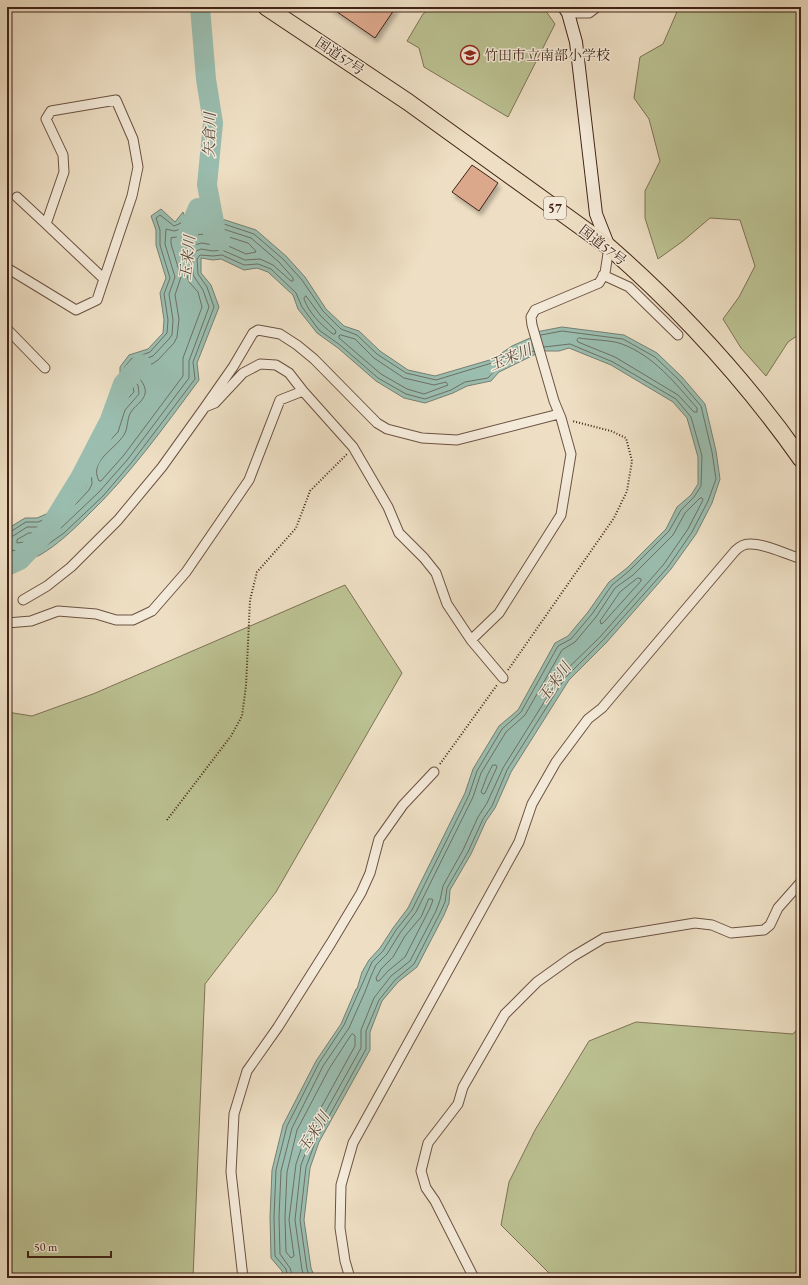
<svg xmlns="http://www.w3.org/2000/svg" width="808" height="1285" font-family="'EB Garamond','Noto Serif JP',serif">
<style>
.green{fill:#bbc192;stroke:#7e7254}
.water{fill:#9abdaf;stroke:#767f72}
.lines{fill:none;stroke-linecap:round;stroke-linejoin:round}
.shore{stroke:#6e7062;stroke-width:1}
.river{stroke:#9abdaf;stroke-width:20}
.building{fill:#dca88c;stroke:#412316;filter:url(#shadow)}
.street-casing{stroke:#6c5242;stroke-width:11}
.secondary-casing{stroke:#412316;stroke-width:14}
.highway-casing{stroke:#412316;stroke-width:18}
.path{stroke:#412316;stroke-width:2;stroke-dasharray:1 2;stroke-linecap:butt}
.street{stroke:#f4ead9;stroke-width:9}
.secondary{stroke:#f4ead9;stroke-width:12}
.highway{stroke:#eedfc4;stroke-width:16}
.labels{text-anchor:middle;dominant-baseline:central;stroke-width:3;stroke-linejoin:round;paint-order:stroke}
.shield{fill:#f4ead9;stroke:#775f50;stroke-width:1}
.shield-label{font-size:13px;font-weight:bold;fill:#412316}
.poi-label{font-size:14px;fill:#412316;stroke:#f4ead9;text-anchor:start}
.street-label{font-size:14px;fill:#412316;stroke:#f4ead9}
.water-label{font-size:15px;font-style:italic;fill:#574a3c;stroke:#f4ead9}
</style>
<defs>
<filter id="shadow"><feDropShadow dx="2.5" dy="4.5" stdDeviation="2" flood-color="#0004"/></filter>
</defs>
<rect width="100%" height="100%" fill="#eedfc4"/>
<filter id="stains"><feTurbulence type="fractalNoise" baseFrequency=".005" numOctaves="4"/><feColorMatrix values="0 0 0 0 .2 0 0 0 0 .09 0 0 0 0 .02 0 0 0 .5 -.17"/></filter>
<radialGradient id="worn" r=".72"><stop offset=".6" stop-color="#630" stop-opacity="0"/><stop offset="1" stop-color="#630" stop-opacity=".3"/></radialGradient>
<path class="green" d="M432,7H543L555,24L508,117L424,67L419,48L407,41L423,14Z
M679,7H801V333L788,342L766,376L741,348L723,319L739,297L755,266L740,220L710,218L683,241L658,259L645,218V191L660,161L649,119L634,98L640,57L663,44Z
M345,585L402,673L276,892L205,984L193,1278H7V712L32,716L93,694Z
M636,1022L793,1034L801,1025V1278H554L501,1225L509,1182L535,1130L589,1041Z"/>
<path class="water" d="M161,209L175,222L183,212L187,222L197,219L219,218L256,230L286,256L305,277L326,309L344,326L359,331L380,351L408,370L435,376L493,359L512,346L530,338L536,332L562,327L624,335L657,353L682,377L705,404L716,451L720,479L712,503L696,534L671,569L606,643L569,680L511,772L495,808L486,821L471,854L450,890L449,903L444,915L417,967L398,982L382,1001L370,1032V1050L319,1142L310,1168L304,1220L311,1268L315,1278H284L282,1271L271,1258L270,1217L272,1170L283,1125L316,1061L341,1024L356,989H357L362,972L369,960L380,948L393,928L408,908L465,793L473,769L499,726L518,710L555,643L568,636L588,612L609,582L627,568L666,529L677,507L691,495L698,484V457L687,418L673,402L611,365L569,348L559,351H542L499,372L491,381L467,386L453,393L425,403L404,398L376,381L338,348L317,333L298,309L293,295L268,272L257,268L244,270L221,259L213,260L201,258V273L211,285L219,307L197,363L199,380C164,427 130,475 87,516C72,531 57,545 40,555C30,560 16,560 7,557V529L25,518H37L51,512L71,497L83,484L82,466L91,447L111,427L117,405L131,390L120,381V367L129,355L148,349L163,333L164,320L160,293L166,278L156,245V230L151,216Z"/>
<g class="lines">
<path class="shore" d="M216,233L248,243L255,250L256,252L246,254L224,244L213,245L202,243L194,245L188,250L186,258L187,276L189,282L198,292L202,307L183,358V376L124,455L101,481H99C88,460 117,449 125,433C128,427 127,418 131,412C133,408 138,405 141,401C150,391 143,382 136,375L135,372L138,368L152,364L158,360L174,343L177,337L179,319L175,295L181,277L171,244V238Z
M306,296L320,315L336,331L335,334H333C321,325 309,313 304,299Z
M341,335L355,339L374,358L404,378L434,385L446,382L448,385L424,394L407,389L381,374L339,338V336Z
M579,338C591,340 612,340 622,344C654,356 675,383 697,408V412H694L678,395L615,357L578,342L577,340Z
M7,532H10L26,522H38L53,516L73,501L86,487L87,483L86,467L94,449L114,429L120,407L134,392L133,387L124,379V368L131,359L150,352L167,333L168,320L164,294L170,278L160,245V230L156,218L160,215L174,226L181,223L187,226L197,223L218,222L254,234L283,259L302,280L323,311L341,329L357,335L377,354L406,373L436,380L495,362L514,350L531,342
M29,533H39L40,535L32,541L17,543V540Z
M7,537L13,536L27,527H39L56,520L76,504L89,490L92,484L91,468L99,452L118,432L125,410L139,394L138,385L129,377V370L134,363L153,356L169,339L172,335L173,320L169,294L175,277L165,244L166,229L174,231L181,229L187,231L198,228L217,227L251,238L279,262L293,278V281H291L273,265L260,259L245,260L222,250L213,251L201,249L194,252L192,258L193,275L203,290L209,307L189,361V378L128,459L99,492L60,529L35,547L16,551L7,549
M7,554L16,556L37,552L64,533L103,496L132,462L195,379L193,362L214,307L207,287L198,274L197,259L200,255L213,256L222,255L244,265L258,264L271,269L296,293L302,307L319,330L340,345L378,378L406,394L425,399L451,390L465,382L488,378L497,368L534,351
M638,578L641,579V581L603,623L601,624L600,621L620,592Z
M493,765H496L497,767L485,793L483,794L481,792L487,776Z
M429,899H432L433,900L430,908L405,957L388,971L379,981H377L376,978L381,969L393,957L405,936L421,917Z
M353,1034L355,1036V1046L306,1135L296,1164L289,1220L294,1256L291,1258L286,1252L285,1217L287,1172L297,1130L329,1069L351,1035Z
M288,1278L286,1269L275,1256L274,1217L276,1170L287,1126L319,1063L344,1025L372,962L383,951L396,930L412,910L469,795L477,771L502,729L521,712L558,646L571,639L592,614L612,585L629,571L669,531L681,510L694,497L701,486L702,456L691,417L676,399L613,362L570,344L544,347
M293,1278L290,1268L280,1254L279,1217L281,1171L292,1128L323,1066L349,1028L365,992L371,976L376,965L387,954L400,933L416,912L473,797L481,773L506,732L525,715L562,650L575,642L596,617L615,588L633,575L673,535L685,513L700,498H702L703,500L688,529L664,564L600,637L561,675L503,768L487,803L478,817L463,850L443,886L440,900L436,911L410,961L391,976L374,998L361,1030V1048L311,1138L301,1165L295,1220L302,1270L305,1278
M310,1278L307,1269L300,1220L306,1167L316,1140L366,1049V1031L379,1000L395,980L414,964L440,913L445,902L447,888L468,852L483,819L492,806L507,770L565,678L603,640L668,567L692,532L708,501L716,479L712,452L701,406L679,380L655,357L623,339L562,331L541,335"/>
<path class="river" d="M200,7L206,79L213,123L207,185L215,227
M186,245L187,235L198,208L218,239L221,241
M7,566L20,560L48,530L80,478L110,420L123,384L141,364"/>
</g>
<path class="building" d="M330,7H396L375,38Z
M472,165L498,183L479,211L452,192Z"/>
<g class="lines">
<defs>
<path id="street" d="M568,13H589L597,7
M116,100L133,139L138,167L132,196L104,279L46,224L64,172L63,155L46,119L51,111Z
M17,197L46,224
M7,268L76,310L97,300L104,279
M603,275L629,287L678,335
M7,329L45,368
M205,407L233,367L253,333L258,330L280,334L297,345L314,359L377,423L387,429L422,438L457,440L559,414
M23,600L47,586L71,567L118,520L162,467L205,407L215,403L243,373L260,364L276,365L289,373L303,391L353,447L388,507L399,533L424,558L436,573L447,604L471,640L503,678
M7,623L31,621L58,611L96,614L116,620H133L152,611L186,572L249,480L280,400L303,391
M471,640L499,613L561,515L571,454L561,418L554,401L532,325L531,317L535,310L599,283L605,273L609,247
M243,1278L231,1172L234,1114L247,1071L278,1027L331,943L361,893L370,873L379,839L403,805L434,772
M350,1278L345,1261L340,1228L341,1185L353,1143L519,842L532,804L556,762L588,719L602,708L735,551C739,547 743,544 749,544C764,543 785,554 799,558
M474,1278L435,1201L426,1188L421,1171L428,1143L458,1104L463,1087L505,1014L537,982L572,957L604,938L695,923L712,925L731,933L764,930L770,925L778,908L801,882"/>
<path id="secondary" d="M564,7L568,13L576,42L596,214L609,247"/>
<path id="highway" d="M266,7L408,102L609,247C681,310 746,381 801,459"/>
</defs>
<use href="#street" class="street-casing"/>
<use href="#secondary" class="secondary-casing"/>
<use href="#highway" class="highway-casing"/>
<path class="path" d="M508,670L614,518L627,491L632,461L626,438L611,431L572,421
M440,764L497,685
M167,820L231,736L242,716L246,686L250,600L257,572L296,528L310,491L347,454"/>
<use href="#street" class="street"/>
<use href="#secondary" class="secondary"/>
<use href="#highway" class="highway"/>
</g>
<defs>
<symbol id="school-ring" viewBox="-11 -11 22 22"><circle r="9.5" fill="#f4ead9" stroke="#8f2418" stroke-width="1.5"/><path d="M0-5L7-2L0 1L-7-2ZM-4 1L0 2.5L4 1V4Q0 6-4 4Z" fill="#8f2418"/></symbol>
</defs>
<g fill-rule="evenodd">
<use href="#school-ring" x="459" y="44" width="22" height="22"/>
</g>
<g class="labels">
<rect class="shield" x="544" y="197" width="22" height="22" rx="3"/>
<g class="shield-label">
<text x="555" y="208">57</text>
</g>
<g class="poi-label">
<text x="484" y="55">竹田市立南部小学校</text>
</g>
<g class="street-label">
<text transform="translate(340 56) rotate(34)">国道57号</text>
<text transform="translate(603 245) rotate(38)">国道57号</text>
</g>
<g class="water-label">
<text transform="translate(209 135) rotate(-89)">矢倉川</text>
<text transform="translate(187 258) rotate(-84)">玉来川</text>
<text transform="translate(510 357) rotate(-23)">玉来川</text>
<text transform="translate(554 682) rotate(-54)">玉来川</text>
<text transform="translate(313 1132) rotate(-58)">玉来川</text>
</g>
</g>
<rect width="808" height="1285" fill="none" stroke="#eedfc4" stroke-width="24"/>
<rect x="8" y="8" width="792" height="1269" fill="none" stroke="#412316" stroke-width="2"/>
<rect x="12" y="12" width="784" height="1261" fill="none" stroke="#412316"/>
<path d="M28 1251v6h83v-6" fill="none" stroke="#412316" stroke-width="2"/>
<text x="34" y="1251" font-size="12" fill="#412316" stroke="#f4ead9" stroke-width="3" paint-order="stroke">50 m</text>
<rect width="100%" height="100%" filter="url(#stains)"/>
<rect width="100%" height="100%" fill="url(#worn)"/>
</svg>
